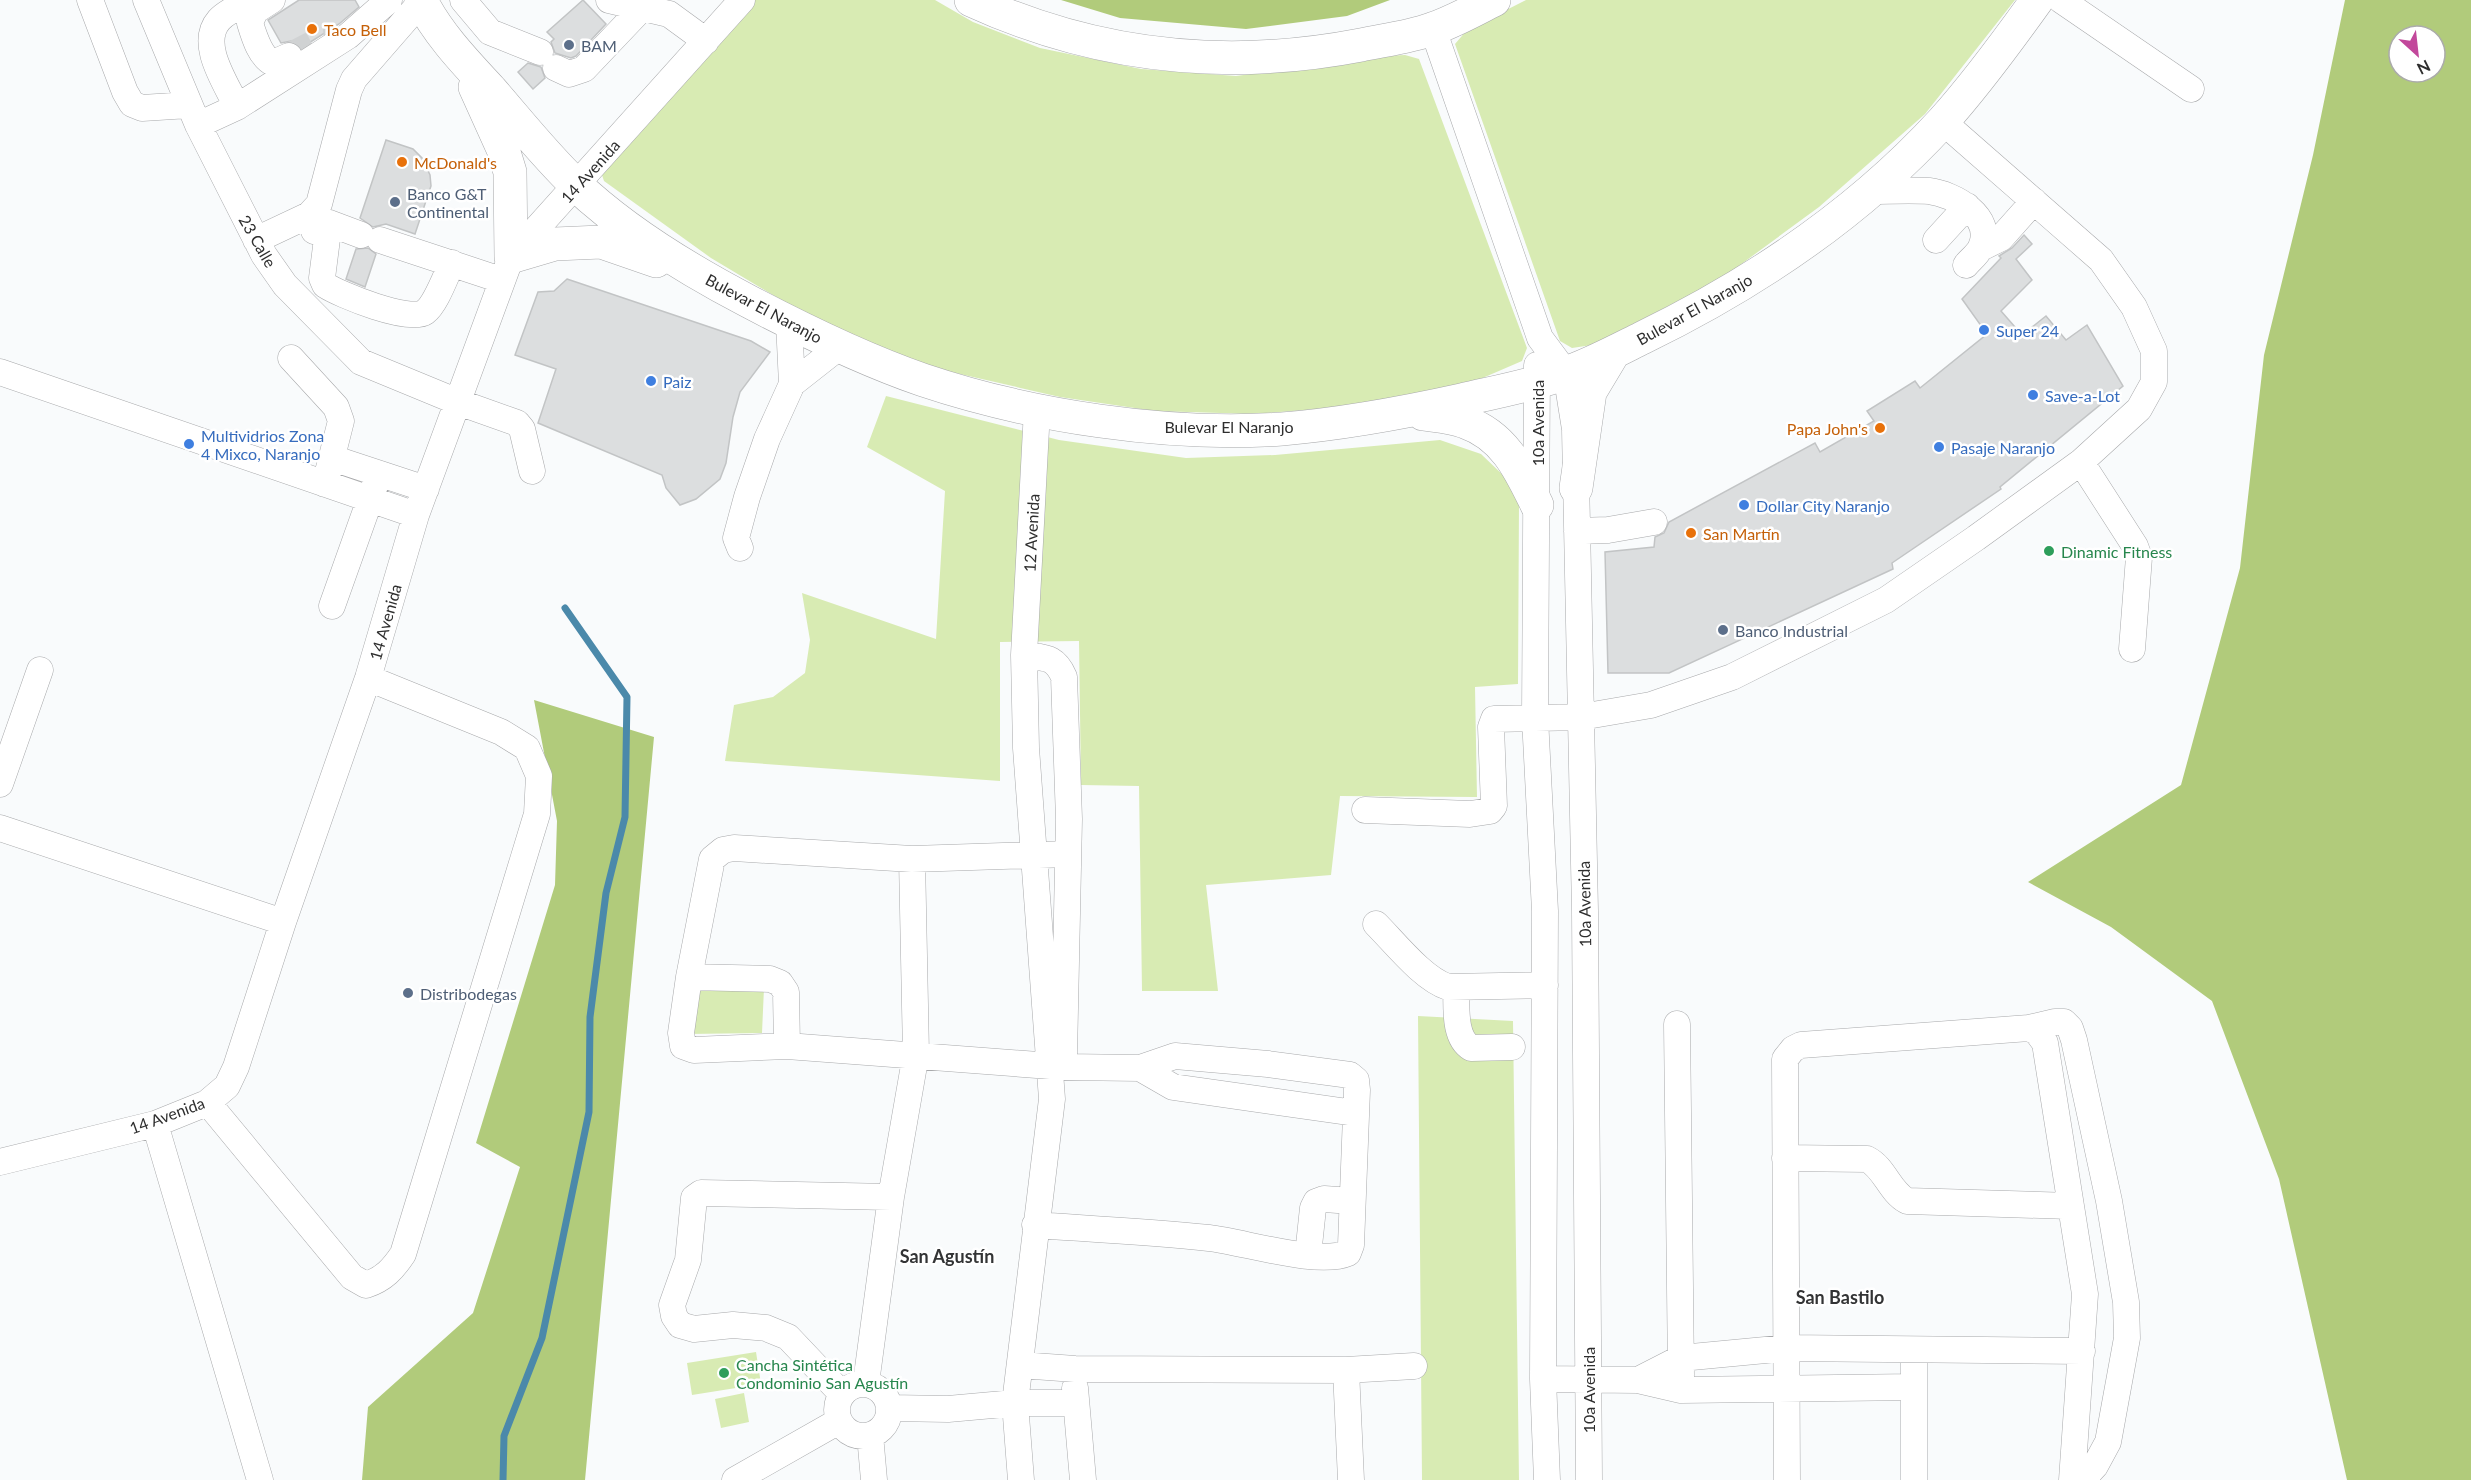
<svg xmlns="http://www.w3.org/2000/svg" width="2471" height="1480" font-family="Lato,sans-serif">
<style>
.green{fill:#d8ebb3}
.forest{fill:#b1cb7b;fill-rule:evenodd}
.lines{fill:none;stroke-linecap:round;stroke-linejoin:round}
.stream{stroke:#4b89aa;stroke-width:7}
.building{fill:#dcdedf;stroke:#c2c4c5;stroke-width:1.5}
.minor-tunnel{stroke:#d0d2d3;stroke-width:26;stroke-dasharray:26 13;stroke-linecap:butt}
.minor-casing{stroke:#a8a9ab;stroke-width:27}
.major-casing{stroke:#a8a9ab;stroke-width:34}
.minor{stroke:#fff;stroke-width:26}
.major{stroke:#fff;stroke-width:33}
.food-dot{fill:#e8710a;stroke:#fff;stroke-width:2}
.service-dot{fill:#5c6f8a;stroke:#fff;stroke-width:2}
.shop-dot{fill:#3f7fe0;stroke:#fff;stroke-width:2}
.leisure-dot{fill:#2e9e5b;stroke:#fff;stroke-width:2}
.labels{text-anchor:middle;dominant-baseline:central;stroke-width:5;stroke-linejoin:round;paint-order:stroke}
.food-label{font-size:16px;fill:#c56008;stroke:#fff;text-anchor:start}
.service-label{font-size:16px;fill:#4e5e75;stroke:#fff;text-anchor:start}
.street-label{font-size:16px;fill:#2e2e2e;stroke:#fff}
.shop-label{font-size:16px;fill:#366cbe;stroke:#fff;text-anchor:start}
.leisure-label{font-size:16px;fill:#27864d;stroke:#fff;text-anchor:start}
.neighbourhood-label{font-size:18px;font-weight:bold;fill:#333435;stroke:#fff}
</style>
<rect width="100%" height="100%" fill="#f9fbfc"/>
<path class="green" d="M752,0H935L973,22L1040,48L1141,69L1236,76L1384,56L1405,55L1419,59L1527,348L1522,361L1471,383L1343,407L1254,414L1155,411L1060,397L938,369L835,332L711,258L604,181L601,172Z
M1526,0H2015L1925,114L1819,207L1721,279L1592,345L1572,348L1560,341L1455,44L1467,30Z
M886,396L1059,440L1186,458L1275,455L1440,440L1481,454L1504,476L1519,503L1518,684L1475,687L1477,797L1340,796L1331,875L1206,885L1218,991H1142L1139,786L1081,785L1079,641L1000,642V781L725,761L734,705L773,697L805,673L810,640L802,593L936,639L945,491L867,447Z
M687,988H764L762,1033L688,1034Z
M1418,1016L1513,1021L1519,1480H1422Z
M756,1352L761,1384L692,1395L687,1363Z
M744,1393L749,1422L721,1428L715,1399Z"/>
<path class="forest" d="M1061,0H1390L1347,16L1246,29L1120,18Z
M2345,0H2471V1480H2347L2279,1179L2212,1001L2111,927L2028,882L2181,785L2240,568L2264,355L2313,155ZM2399,36H2435V72H2399Z
M534,700L654,737L585,1480H362L368,1407L473,1313L520,1167L476,1143L555,885L557,821Z"/>
<g class="lines">
<path class="stream" d="M503,1480L504,1436L542,1338L589,1112L590,1017L606,893L625,817L627,697L565,608"/>
</g>
<path class="building" d="M299,0H355L359,7L339,24L301,48L291,41L281,43L268,20Z
M583,0L606,24L576,56L571,58L555,53L551,42L554,39L547,32Z
M528,63L541,67L545,78L533,89L518,72Z
M386,140L413,149L422,158L430,175L431,186L415,234L386,224L373,227L360,218Z
M2024,235L2032,244L2016,259L2032,280L2001,311L2022,335L2046,316L2066,340L2087,325L2123,386L2000,487L2001,489L1892,563L1893,569L1669,673H1608L1605,552L1654,547L1655,537L1664,533L1669,522L1815,443L1820,452L1874,421L1867,411L1915,381L1920,388L1987,334L1962,299L2001,258L1999,256L2012,248Z
M368,248L376,254L365,287L346,279L356,249Z
M567,279L751,341L770,352L740,392L733,417L726,463L720,479L696,499L680,505L666,488L662,475L538,423L556,369L515,355L538,292L554,291Z"/>
<g class="lines">
<path class="minor-tunnel" d="M289,56L318,41L334,39"/>
<defs>
<path id="minor" d="M90,0L125,92L132,104L142,108L189,105
M146,0L198,125L264,255L285,285L361,362L458,402L517,423L522,429L532,471
M272,0L255,11L250,23C254,36 260,57 273,63L289,56
M463,0L490,32L540,52
M609,0L669,14L706,41
M2061,0L2191,89
M1433,29L1540,338L1566,373L1575,429L1585,911L1589,1480
M556,68L569,74L584,69L641,9
M237,107C226,83 198,44 219,20C227,11 241,6 251,0
M198,125L237,107L348,36L389,0
M1869,191C1889,191 1910,190 1929,191C1954,194 1995,217 1981,247C1978,254 1970,260 1966,265
M329,223L322,278L325,285C340,295 410,323 425,312C436,304 446,275 452,263
M314,231L329,223L361,235
M256,240L309,215L319,204L349,90L354,79L421,2
M380,240L501,280
M1936,240L1967,206
M1981,248L2001,238L2034,201
M291,358L336,407L341,421L325,484
M1537,365L1535,718L1545,911L1543,1379L1547,1480
M0,372L416,515
M792,384L839,347
M332,458L426,489
M2081,462L2135,546L2139,557L2132,649
M1577,531L1608,530L1654,522
M740,548L736,538L747,497L767,439L792,384L789,322
M332,606L379,474
M1024,655C1045,658 1055,656 1064,677L1069,819L1064,1056
M0,784L40,670
M1365,810L1470,814L1490,811L1494,806L1491,727L1494,719L1581,717L1651,705L1732,677L1886,600L1976,538L2081,462L2139,409L2154,382V351L2134,307L2101,260L1942,121
M0,828L283,922
M1376,924C1395,943 1423,979 1448,987L1545,985
M689,977L770,979L780,983L786,992L787,1046
M1456,987C1457,1005 1453,1037 1471,1048L1512,1047
M1677,1024L1681,1375
M2029,1028L2055,1022H2064L2070,1028L2074,1040L2109,1201L2126,1302L2127,1338L2108,1442L2095,1466L2082,1480
M1140,1068L1173,1087L1355,1113
M208,1103L352,1277L366,1285C384,1279 393,1269 403,1254L537,814L539,776L527,748L501,732L368,678
M155,1124L260,1480
M1785,1158L1867,1159C1885,1168 1889,1191 1907,1201L2071,1206
M0,1162L155,1124L207,1103L227,1086L236,1067L283,922L368,678L416,515L511,257L742,0
M1035,1225C1093,1229 1151,1232 1209,1238C1244,1242 1318,1266 1348,1253L1351,1245L1357,1090L1356,1080L1350,1075L1268,1064L1175,1056L1140,1068L1064,1067L787,1046L694,1050L683,1046L681,1033L689,977L712,859L723,850L734,848L912,859L1068,854
M1308,1255L1313,1208L1316,1202L1324,1199L1352,1201
M1914,1350V1480
M1020,1365L1075,1369L1346,1370L1414,1366
M1346,1370L1351,1480
M1543,1379L1638,1380L1681,1390L1914,1387
M1638,1380L1681,1358L1786,1348L2082,1351
M866,1383L891,1197L916,1054L912,859
M837 1410a26 26 0 1 1 52 0a26 26 0 1 1-52 0Z
M1075,1388L1083,1480
M842,1394L788,1337L766,1328L733,1325L694,1329L680,1325L674,1316L672,1305L688,1260L694,1198L701,1193L891,1197
M890,1408L948,1409L1015,1403H1076
M870,1435L874,1480
M735,1480L839,1421
M1021,1480L1015,1403L1052,1099L1026,748L1024,655L1037,410
M1787,1480L1785,1059L1793,1049L1801,1045L2029,1028L2037,1032L2045,1043L2085,1294L2072,1480"/>
<path id="major" d="M421,0C437,33 466,63 491,90C518,121 544,154 574,183C624,231 687,269 748,301C805,331 862,359 923,380C1030,416 1168,437 1282,429C1342,424 1402,413 1461,400C1495,392 1530,386 1563,374C1590,365 1616,351 1642,338C1753,284 1859,213 1943,121C1977,83 2007,42 2037,0
M971,0C1097,58 1226,71 1361,45C1385,40 1410,37 1432,29C1453,22 1474,10 1494,0
M475,87L503,149L510,172L511,257L555,244L601,242L656,261
M1423,414C1437,416 1452,417 1465,422C1505,436 1520,470 1537,505
M1576,488L1590,392L1614,352"/>
</defs>
<use href="#minor" class="minor-casing"/>
<use href="#major" class="major-casing"/>
<use href="#minor" class="minor"/>
<use href="#major" class="major"/>
</g>
<g class="food-dot">
<circle cx="312" cy="29" r="6"/>
<circle cx="402" cy="162" r="6"/>
<circle cx="1880" cy="428" r="6"/>
<circle cx="1691" cy="533" r="6"/>
</g>
<g class="service-dot">
<circle cx="569" cy="45" r="6"/>
<circle cx="395" cy="202" r="6"/>
<circle cx="1723" cy="630" r="6"/>
<circle cx="408" cy="993" r="6"/>
</g>
<g class="shop-dot">
<circle cx="1984" cy="330" r="6"/>
<circle cx="651" cy="381" r="6"/>
<circle cx="2033" cy="395" r="6"/>
<circle cx="189" cy="444" r="6"/>
<circle cx="1939" cy="447" r="6"/>
<circle cx="1744" cy="505" r="6"/>
</g>
<g class="leisure-dot">
<circle cx="2049" cy="551" r="6"/>
<circle cx="724" cy="1373" r="6"/>
</g>
<g class="labels">
<g class="food-label">
<text x="324" y="29">Taco Bell</text>
<text x="414" y="162">McDonald's</text>
<text x="1868" y="428" text-anchor="end">Papa John's</text>
<text x="1703" y="533">San Martín</text>
</g>
<g class="service-label">
<text x="581" y="45">BAM</text>
<text x="407" y="193">Banco G&amp;T<tspan x="407" dy="18">Continental</tspan></text>
<text x="1735" y="630">Banco Industrial</text>
<text x="420" y="993">Distribodegas</text>
</g>
<g class="street-label">
<text transform="translate(590 171) rotate(-48)">14 Avenida</text>
<text transform="translate(258 241) rotate(60)">23 Calle</text>
<text transform="translate(764 308) rotate(28)">Bulevar El Naranjo</text>
<text transform="translate(1694 309) rotate(-29)">Bulevar El Naranjo</text>
<text transform="translate(1537 423) rotate(-90)">10a Avenida</text>
<text x="1229" y="426">Bulevar El Naranjo</text>
<text transform="translate(1031 533) rotate(-87)">12 Avenida</text>
<text transform="translate(385 622) rotate(-74)">14 Avenida</text>
<text transform="translate(1584 904) rotate(-91)">10a Avenida</text>
<text transform="translate(167 1115) rotate(-20)">14 Avenida</text>
<text transform="translate(1588 1390) rotate(-90)">10a Avenida</text>
</g>
<g class="shop-label">
<text x="1996" y="330">Super 24</text>
<text x="663" y="381">Paiz</text>
<text x="2045" y="395">Save-a-Lot</text>
<text x="201" y="435">Multividrios Zona<tspan x="201" dy="18">4 Mixco, Naranjo</tspan></text>
<text x="1951" y="447">Pasaje Naranjo</text>
<text x="1756" y="505">Dollar City Naranjo</text>
</g>
<g class="leisure-label">
<text x="2061" y="551">Dinamic Fitness</text>
<text x="736" y="1364">Cancha Sintética<tspan x="736" dy="18">Condominio San Agustín</tspan></text>
</g>
<g class="neighbourhood-label">
<text x="947" y="1256">San Agustín</text>
<text x="1840" y="1297">San Bastilo</text>
</g>
</g>
<g transform="translate(2417 54) rotate(153)"><circle r="28" fill="#ffffff" stroke="#ababab" stroke-width="1.5"/>
<path d="M0-4.5L10 22L0 15L-10 22Z" fill="#c2489b"/>
<text y="-9" font-size="16" font-weight="bold" text-anchor="middle" fill="#2e2e2e">N</text>
</g>
</svg>
